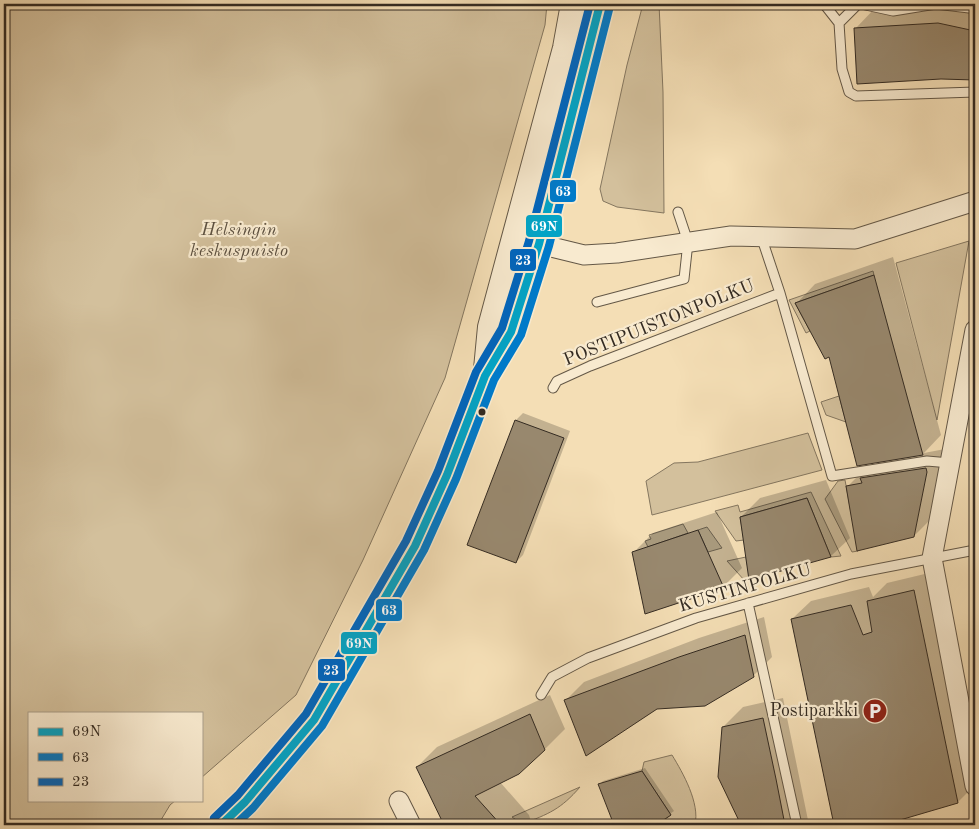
<svg xmlns="http://www.w3.org/2000/svg" width="979" height="829" font-family="'Old Standard TT',serif">
<style>
.green{fill:#d3c09c;stroke:#84765f}
.shadow{fill:#0003}
.building{fill:#98886e;stroke:#342b22}
.lines{fill:none;stroke-linecap:round;stroke-linejoin:round}
.service-casing{stroke:#645847;stroke-width:11}
.minor-casing{stroke:#645847;stroke-width:21}
.tertiary-casing{stroke:#645847;stroke-width:26}
.service{stroke:#f8eacf;stroke-width:9}
.minor{stroke:#f8eacf;stroke-width:19}
.tertiary{stroke:#f8eacf;stroke-width:24}
.bus-1-casing{stroke:#f8eacf;stroke-width:11}
.bus-2-casing{stroke:#f8eacf;stroke-width:11}
.bus-3-casing{stroke:#f8eacf;stroke-width:11}
.bus-1{stroke:#03a3c5;stroke-width:8}
.bus-2{stroke:#007ac9;stroke-width:8}
.bus-3{stroke:#0065bd;stroke-width:8}
.bus-dot{fill:#342b22;stroke:#f8eacf;stroke-width:2}
.labels{text-anchor:middle;dominant-baseline:central;stroke-width:4.5;stroke-linejoin:round;paint-order:stroke}
.park-label{font-size:18px;font-style:italic;fill:#5c5040;stroke:#f8eacf}
.street-label{font-size:18px;fill:#342b22;stroke:#f8eacf}
.poi-label{font-size:18px;fill:#342b22;stroke:#f8eacf;text-anchor:end}
.line-badge{stroke:#f8eacf;stroke-width:2}
.badge-label{font-size:14px;text-anchor:middle;font-weight:bold;fill:#fff}
</style>
<rect width="100%" height="100%" fill="#f4deb5"/>
<filter id="stains"><feTurbulence type="fractalNoise" baseFrequency=".004" numOctaves="4"/><feColorMatrix values="0 0 0 0 .2 0 0 0 0 .09 0 0 0 0 .02 0 0 0 .5 -.17"/></filter>
<radialGradient id="worn" r=".72"><stop offset=".6" stop-color="#630" stop-opacity="0"/><stop offset="1" stop-color="#630" stop-opacity=".3"/></radialGradient>
<path class="green" d="M4,4H547L545,25L445,378L363,560L296,695L201,778V713H29V800H176L170,805L158,825H4Z
M643,4H659L663,92L664,213L617,207L603,201L600,189L627,65Z
M969,241L937,420L896,263Z
M873,271L874,275L795,303L810,331L806,333L789,300Z
M839,396L846,422L826,415L821,402Z
M808,433L822,470L652,515L646,481L674,463L698,462Z
M845,480L858,551L852,552L825,499L838,481Z
M811,492L841,556L831,557L807,498L740,517L744,540L736,541L715,511L738,505L740,512Z
M683,524L688,533L648,547L645,541L651,539L649,535Z
M707,527L722,548L708,552L698,530Z
M746,557L750,580L745,581L727,561Z
M672,755C683,773 700,803 695,825H667L665,819L671,815L642,771L644,762Z
M580,787C561,809 549,814 522,824L512,817Z"/>
<path class="shadow" d="M926,4L975,5V79L941,78L856,28L877,6Z
M893,257L941,435L924,453L945,449L933,517L914,536L847,487L866,468L873,466L879,461L829,356L797,303L815,284Z
M523,413L570,431L523,555L516,562L469,544L516,420Z
M826,480L850,538L831,556L750,579L741,517L760,498Z
M717,512L742,568L723,587L634,552L653,533Z
M933,572L975,785L958,802L896,818L881,825H836L792,619L811,601L869,587L873,597L887,583Z
M975,573V611L969,580Z
M764,617L772,657L753,676L565,701L584,682L699,638Z
M550,695L565,729L545,749L500,782L529,815L532,825H446L417,767L437,747Z
M783,698L809,825H742L720,777L723,727L743,707Z
M645,768L674,811L654,825H615L600,784L603,781Z"/>
<path class="building" d="M938,23L975,31V80L941,79L857,84L854,28Z
M874,275L923,455L857,466L829,357L825,359L795,303Z
M515,420L564,438L516,563L467,545Z
M926,468L927,472L914,537L857,551L846,486L862,483L860,478Z
M807,498L831,557L749,580L740,517Z
M698,530L724,588L645,614L632,552Z
M914,590L958,803L883,825H834L791,619L851,605L863,635L872,632L867,601Z
M745,635L754,677L705,706L657,709L586,756L564,700L679,657Z
M530,714L545,750L519,774L475,796L501,825H444L416,767Z
M763,718L776,779L785,825H741L718,777L722,727Z
M642,771L671,815L656,825H614L598,784Z"/>
<g class="lines">
<defs>
<path id="service" d="M824,4L839,23L842,69L849,92L856,96L975,92
M861,4L893,11L936,4L969,8L975,4
M839,23L858,4
M761,236L780,293L832,476L927,461L950,463
M597,302L684,279L688,242L678,212
M553,388L557,381L590,366L780,293
M748,603L797,825
M541,695L552,677L588,658L696,618L851,574L975,550"/>
<path id="minor" d="M515,235L539,244L584,255L617,253L731,236L855,239L975,201
M528,283L539,244
M975,330L932,558L975,786
M399,801L411,825"/>
<path id="tertiary" d="M539,244L600,4
M486,369L490,327L565,48L573,4
M221,825L245,802L314,720L371,623L415,546L447,475L485,376L511,332L528,283"/>
</defs>
<use href="#service" class="service-casing"/>
<use href="#minor" class="minor-casing"/>
<use href="#tertiary" class="tertiary-casing"/>
<use href="#service" class="service"/>
<use href="#minor" class="minor"/>
<use href="#tertiary" class="tertiary"/>
<defs>
<path id="bus-1" d="M221,825L245,802L314,720L415,546L447,475L485,376L511,332L539,244L600,4"/>
<path id="bus-2" d="M235,825L253,808L322,726L424,550L456,479L494,380L521,335L549,246L610,6"/>
<path id="bus-3" d="M214,818L238,795L306,714L406,541L438,471L476,372L502,328L529,241L590,4"/>
</defs>
<use href="#bus-1" class="bus-1-casing"/>
<use href="#bus-2" class="bus-2-casing"/>
<use href="#bus-3" class="bus-3-casing"/>
<use href="#bus-1" class="bus-1"/>
<use href="#bus-2" class="bus-2"/>
<use href="#bus-3" class="bus-3"/>
</g>
<defs>
<symbol id="parking-disc" viewBox="-11 -11 22 22"><circle r="9.5" fill="#8f2418" stroke="#f8eacf"/><path d="M-3.5-5.5H1a3.5 3.5 0 0 1 0 7H-1V5.5H-3.5ZM-1-3.4V-.6H.8a1.4 1.4 0 0 0 0-2.8Z" fill="#fff"/></symbol>
</defs>
<g fill-rule="evenodd">
<use href="#parking-disc" x="861" y="697" width="28" height="28"/>
</g>
<circle class="bus-dot" cx="482" cy="412" r="4.5"/>
<g class="labels">
<g class="park-label">
<text x="239" y="230">Helsingin<tspan x="239" dy="21">keskuspuisto</tspan></text>
</g>
<g class="street-label">
<text transform="translate(659 323) rotate(-22)">POSTIPUISTONPOLKU</text>
<text transform="translate(745 588) rotate(-16)">KUSTINPOLKU</text>
</g>
<g class="poi-label">
<text x="858" y="711">Postiparkki</text>
</g>
</g>
<g class="line-badge">
<rect x="549" y="179" width="28" height="24" rx="5" fill="#007ac9"/>
<rect x="525" y="214" width="38" height="24" rx="5" fill="#03a3c5"/>
<rect x="509" y="248" width="28" height="24" rx="5" fill="#0065bd"/>
<rect x="375" y="598" width="28" height="24" rx="5" fill="#007ac9"/>
<rect x="340" y="631" width="38" height="24" rx="5" fill="#03a3c5"/>
<rect x="317" y="658" width="29" height="24" rx="5" fill="#0065bd"/>
</g>
<g class="badge-label">
<text x="563" y="196">63</text>
<text x="544" y="231">69N</text>
<text x="523" y="265">23</text>
<text x="389" y="615">63</text>
<text x="359" y="648">69N</text>
<text x="331" y="675">23</text>
</g>
<rect width="979" height="829" fill="none" stroke="#f4deb5" stroke-width="20"/>
<rect x="5" y="5" width="969" height="819" fill="none" stroke="#342b22" stroke-width="2.5"/>
<rect x="10" y="10" width="959" height="809" fill="none" stroke="#342b22"/>
<rect x="28" y="712" width="175" height="90" fill="#f8eacf" stroke="#aa9e8a"/>
<rect x="38" y="728" width="25" height="8" fill="#03a3c5" stroke="#aa9e8a"/>
<text x="72" y="736" font-size="15" fill="#342b22">69N</text>
<rect x="38" y="753" width="25" height="8" fill="#007ac9" stroke="#aa9e8a"/>
<text x="72" y="762" font-size="15" fill="#342b22">63</text>
<rect x="38" y="778" width="25" height="8" fill="#0065bd" stroke="#aa9e8a"/>
<text x="72" y="786" font-size="15" fill="#342b22">23</text>
<rect width="100%" height="100%" filter="url(#stains)"/>
<rect width="100%" height="100%" fill="url(#worn)"/>
</svg>
